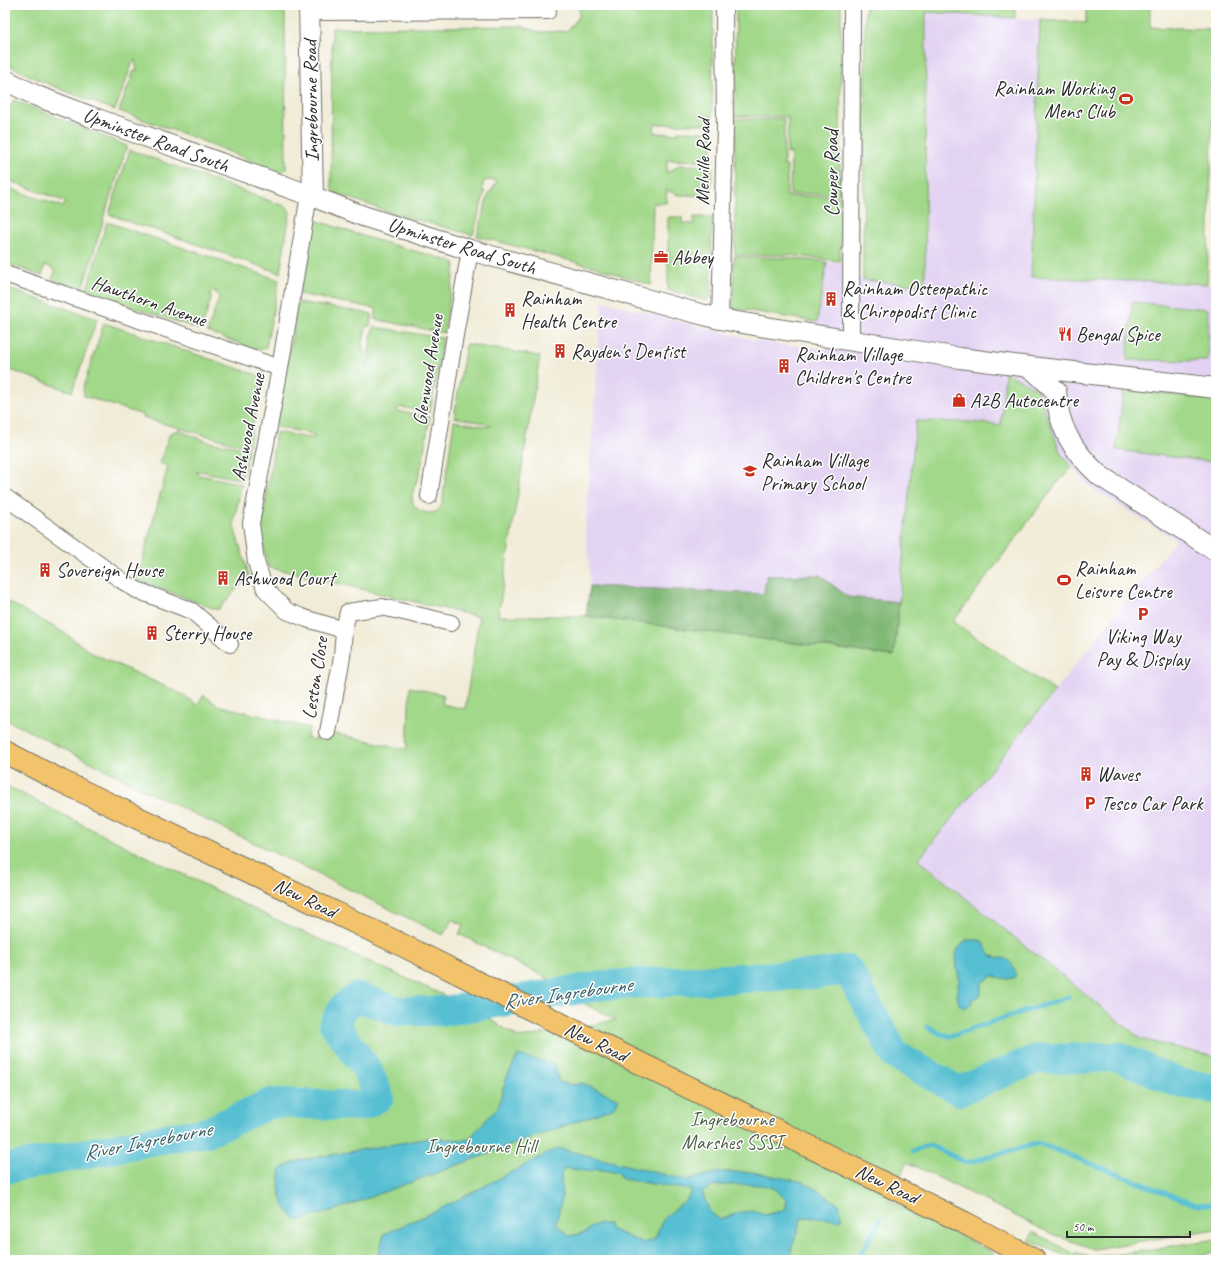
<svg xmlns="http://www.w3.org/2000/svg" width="1221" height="1265" font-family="Caveat,sans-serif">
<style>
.built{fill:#e3d3f2}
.green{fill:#a1d889;stroke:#66825a}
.forest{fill:#80b875;stroke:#567250}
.water{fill:#56bfd2;stroke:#40757e;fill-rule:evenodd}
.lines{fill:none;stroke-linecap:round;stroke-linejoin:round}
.stream{stroke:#56bfd2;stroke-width:5}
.river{stroke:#56bfd2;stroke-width:30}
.minor-casing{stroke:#706f67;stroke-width:18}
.tertiary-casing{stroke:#706f67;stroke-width:22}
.primary-casing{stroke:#706f67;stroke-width:24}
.minor{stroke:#fff;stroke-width:16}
.tertiary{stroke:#fff;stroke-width:20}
.primary{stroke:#f2c36a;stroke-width:22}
.labels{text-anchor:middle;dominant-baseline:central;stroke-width:3;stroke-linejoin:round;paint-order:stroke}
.poi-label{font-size:20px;fill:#2b2b2b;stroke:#fff;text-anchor:start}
.street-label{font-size:20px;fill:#2b2b2b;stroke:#fff}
.park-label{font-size:20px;fill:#4e5f47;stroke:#fff}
.water-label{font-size:21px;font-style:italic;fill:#3a5f65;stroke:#fff}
</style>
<rect width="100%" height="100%" fill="#fff"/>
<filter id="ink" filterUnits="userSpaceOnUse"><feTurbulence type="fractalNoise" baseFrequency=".025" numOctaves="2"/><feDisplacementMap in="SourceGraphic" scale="8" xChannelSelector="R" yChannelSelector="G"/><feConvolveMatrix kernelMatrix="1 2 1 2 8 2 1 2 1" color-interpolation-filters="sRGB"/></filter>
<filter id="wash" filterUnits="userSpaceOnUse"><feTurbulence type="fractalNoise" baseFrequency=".012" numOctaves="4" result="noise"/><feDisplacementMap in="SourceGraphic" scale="16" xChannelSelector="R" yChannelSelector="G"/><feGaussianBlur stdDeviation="0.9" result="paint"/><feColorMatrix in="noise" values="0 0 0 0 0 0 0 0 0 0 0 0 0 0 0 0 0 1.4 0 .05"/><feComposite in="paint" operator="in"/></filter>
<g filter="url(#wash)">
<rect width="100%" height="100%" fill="#f1ecd7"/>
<path class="built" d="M926,12L1040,20L1031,277L1216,284V1057L1141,1039L918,860L1176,540L1087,485L1061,454L1036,389L1001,425L971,422L916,421L894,656L586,616L590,586L589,564L585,530L602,301L753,340L767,343L828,349L829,337L814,334L824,286L827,262L852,264V278L925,286L927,153Z"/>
<path class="green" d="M5,5H285L286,169L282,173L200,140L119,111L134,71H137L135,60L132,64L115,110C77,96 40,82 5,63Z
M579,5H713L712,124H655L654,133L678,134V131L712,132V161L667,160V173L679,165L712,166L711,196L678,195L667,190L666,203H653L651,285L598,268L477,236L489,192H491L497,181L491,180L484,181L482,190L485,191L473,235L389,212L335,193L332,189L331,183L332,28L520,26L539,32L567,31L579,17Z
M736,5H841L840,194H790L791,153H787L788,117L735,116Z
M865,5H1015V18L926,12L925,286L863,280Z
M1086,5H1150V27L1209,29L1216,20L1207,284L1031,277L1040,20L1086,23Z
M14,100L127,146L103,219H104L82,290L52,280L55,271L52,268L45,265L42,276L5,263V187L63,207L66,202L5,179V120L9,108Z
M735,119H784V166H787V196L841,197L840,261L789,255H735Z
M130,150L287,207L290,213L280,273L144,226L143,227L109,214Z
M668,217H682V223L694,224V217H712L711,297L707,301L668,290Z
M315,220L369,238L454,262L455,266L444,333L374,319L377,309L299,294L312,221Z
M107,222L279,280L266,347L260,350L255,349L207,332L219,298L217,292L210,293L211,299L201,330L86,291Z
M734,257L788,258L827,262L817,322L733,308Z
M5,288L97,319L72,392L5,368Z
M298,302L372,314L370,326H366L362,351L366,352L365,364H367L373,327L443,338L430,412L399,407L397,411L430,417C426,437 424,459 418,478C415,485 410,495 413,503C416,510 424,513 431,513C436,513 440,509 442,504L454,421L484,426H491L489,424L454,417L466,344L540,356L498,616H586L894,656L916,421L971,422L1001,425L1005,372L1037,389L1061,454L1072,467L1054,487L953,622L1055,691L918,860L1141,1039L1216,1057V1229L1094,1249L1054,1235L907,1162L889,1200L992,1252L999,1260H5V785L107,837L268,916L470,1007L520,1038L616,1020L585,1004L545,977L459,934L464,925L453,920L443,935L147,791L5,719V600L63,632L92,653L184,695L197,705L204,695L217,705L309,728L307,738L316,740L318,730L407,749L410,687L444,695L442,704L465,709L479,617L268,567L261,532L276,432L308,438L315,437L313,434L276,427Z
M1132,302L1208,309V361L1127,360Z
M104,323L260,376L261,379L249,447L157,422L143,417V415L84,396L83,388Z
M1124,388L1216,400V448L1213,462L1116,450Z
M178,430L209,442L249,449L242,480L200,471L196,472L200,475L242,484L234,521V527L249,575L218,610L137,580L168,466L159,463L170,433Z
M1033,1232L1073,1253L1091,1257L1115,1255L1216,1239V1252L1177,1260H1076L1029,1241Z"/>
<path class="forest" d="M820,575L848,597L899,602L894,656L586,616L590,586L764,594L766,576Z"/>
<path class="water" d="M966,940H979L984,942L986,949L991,956C1008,959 1010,957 1016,974L1014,978L1007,979L992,976L981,983V995L972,999L971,1005L964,1008L959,1004L957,997L959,977L957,969L956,955L958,949Z
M518,1055L555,1065L559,1082L572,1085L583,1083L619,1099L613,1108L338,1209L297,1221L284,1207L279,1187L281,1168L301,1160L430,1138L468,1140L498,1107L506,1079Z
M558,1148L686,1180L719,1172H751L804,1182L839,1204L842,1220L802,1217L788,1260H377L384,1234L438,1210ZM565,1168L591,1172L596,1169L619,1173L622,1179L691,1190C688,1206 669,1209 662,1222C659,1227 657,1234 655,1239L643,1243L610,1229L609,1224C600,1224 591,1223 587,1232L570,1236L556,1224L562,1198L561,1174ZM716,1185C732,1186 759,1182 773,1188C778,1190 783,1197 787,1201L785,1210L765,1215L754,1211L740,1212L720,1220L710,1212L702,1192Z"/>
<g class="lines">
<path class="stream" d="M928,1027L941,1034L950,1036L1068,997
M913,1151L930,1145L967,1163L1038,1143L1196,1205L1216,1204
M858,1260L880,1219"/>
<path class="river" d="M5,1169L166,1138L208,1132L271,1103L361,1106L379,1097L367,1069L334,1024L344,1007L358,997L397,1011H445L607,985L816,974L848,970L895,1055L959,1091L1036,1059L1120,1057L1178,1083L1216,1089"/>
</g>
</g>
<g filter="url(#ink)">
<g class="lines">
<defs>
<path id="minor" d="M309,12L548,11
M309,195L280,368L251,523L256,562L265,589L287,611L307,619L344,630L342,657L328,732
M5,274L280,368
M720,319L725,127L724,5
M851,340L852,5
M429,496L455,335L470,250
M5,497L121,580L137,590L192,611L230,644
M344,630L348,612L382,607L451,623"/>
<path id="tertiary" d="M309,5L313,197
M5,80L37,96L89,116L309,195L363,216L470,250L685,310L720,319L772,328L960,358L1030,367L1216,388
M1030,367L1056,391C1058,427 1072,450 1099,475L1216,551"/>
<path id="primary" d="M5,752L61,781L398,943L619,1053L965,1223L1034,1260"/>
</defs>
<use href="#minor" class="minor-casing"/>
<use href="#tertiary" class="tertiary-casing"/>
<use href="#primary" class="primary-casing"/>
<use href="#minor" class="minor"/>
<use href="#tertiary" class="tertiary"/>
<use href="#primary" class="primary"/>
</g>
</g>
<defs>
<symbol id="stadium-bare" viewBox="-9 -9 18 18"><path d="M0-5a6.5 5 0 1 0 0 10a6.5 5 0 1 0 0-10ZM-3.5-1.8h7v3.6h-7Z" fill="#c8321e" stroke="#fff" stroke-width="2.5" paint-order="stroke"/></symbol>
<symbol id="office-bare" viewBox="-9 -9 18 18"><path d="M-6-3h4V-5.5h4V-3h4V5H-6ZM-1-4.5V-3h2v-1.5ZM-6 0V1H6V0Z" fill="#c8321e" stroke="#fff" stroke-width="2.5" paint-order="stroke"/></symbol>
<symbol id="building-bare" viewBox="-9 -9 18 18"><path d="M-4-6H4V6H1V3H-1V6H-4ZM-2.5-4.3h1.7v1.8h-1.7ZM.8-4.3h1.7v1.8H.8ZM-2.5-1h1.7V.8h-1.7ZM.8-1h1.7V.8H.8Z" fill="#c8321e" stroke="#fff" stroke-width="2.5" paint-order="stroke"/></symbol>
<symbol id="restaurant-bare" viewBox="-9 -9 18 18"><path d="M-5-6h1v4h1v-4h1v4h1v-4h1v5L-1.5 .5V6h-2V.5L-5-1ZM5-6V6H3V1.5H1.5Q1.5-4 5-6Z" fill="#c8321e" stroke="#fff" stroke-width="2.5" paint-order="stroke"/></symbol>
<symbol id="shop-bare" viewBox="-9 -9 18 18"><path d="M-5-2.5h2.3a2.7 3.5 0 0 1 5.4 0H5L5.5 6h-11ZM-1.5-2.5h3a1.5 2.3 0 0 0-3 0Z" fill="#c8321e" stroke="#fff" stroke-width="2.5" paint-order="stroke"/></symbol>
<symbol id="school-bare" viewBox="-9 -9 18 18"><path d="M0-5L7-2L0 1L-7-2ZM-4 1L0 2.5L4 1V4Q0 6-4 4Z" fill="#c8321e" stroke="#fff" stroke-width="2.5" paint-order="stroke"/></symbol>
<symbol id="parking-bare" viewBox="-9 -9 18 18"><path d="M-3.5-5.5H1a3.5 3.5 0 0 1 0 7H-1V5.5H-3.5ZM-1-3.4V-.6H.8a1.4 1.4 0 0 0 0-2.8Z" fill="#c8321e" stroke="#fff" stroke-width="2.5" paint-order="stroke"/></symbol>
</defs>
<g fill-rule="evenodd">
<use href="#stadium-bare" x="1116" y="89" width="20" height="20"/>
<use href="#office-bare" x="651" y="247" width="20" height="20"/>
<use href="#building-bare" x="821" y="289" width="20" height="20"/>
<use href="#building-bare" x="500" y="300" width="20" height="20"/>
<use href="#restaurant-bare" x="1055" y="324" width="20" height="20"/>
<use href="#building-bare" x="550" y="341" width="20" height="20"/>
<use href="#building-bare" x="774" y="356" width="20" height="20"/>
<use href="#shop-bare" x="949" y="390" width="20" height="20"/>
<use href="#school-bare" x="740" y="461" width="20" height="20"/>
<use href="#building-bare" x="35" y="560" width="20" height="20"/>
<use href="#building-bare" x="213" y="568" width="20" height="20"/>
<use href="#stadium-bare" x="1054" y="570" width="20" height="20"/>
<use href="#parking-bare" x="1133" y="604" width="20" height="20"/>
<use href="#building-bare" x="142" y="623" width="20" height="20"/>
<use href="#building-bare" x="1076" y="764" width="20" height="20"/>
<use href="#parking-bare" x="1080" y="793" width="20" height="20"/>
</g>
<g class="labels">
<g class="poi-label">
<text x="1115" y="88" text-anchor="end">Rainham Working<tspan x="1115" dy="23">Mens Club</tspan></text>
<text x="672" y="257">Abbey</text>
<text x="842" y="288">Rainham Osteopathic<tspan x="842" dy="23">&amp; Chiropodist Clinic</tspan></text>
<text x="521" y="298">Rainham<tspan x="521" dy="23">Health Centre</tspan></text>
<text x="1076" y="334">Bengal Spice</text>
<text x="571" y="351">Rayden's Dentist</text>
<text x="795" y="354">Rainham Village<tspan x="795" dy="23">Children's Centre</tspan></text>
<text x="970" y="400">A2B Autocentre</text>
<text x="761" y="460">Rainham Village<tspan x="761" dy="23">Primary School</tspan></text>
<text x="1075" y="568">Rainham<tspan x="1075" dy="23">Leisure Centre</tspan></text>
<text x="56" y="570">Sovereign House</text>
<text x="234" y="578">Ashwood Court</text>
<text x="163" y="633">Sterry House</text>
<text x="1143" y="636" text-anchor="middle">Viking Way<tspan x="1143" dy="23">Pay &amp; Display</tspan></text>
<text x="1097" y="774">Waves</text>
<text x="1101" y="803">Tesco Car Park</text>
</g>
<g class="street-label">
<text transform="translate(311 101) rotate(-91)">Ingrebourne Road</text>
<text transform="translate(156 140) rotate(20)">Upminster Road South</text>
<text transform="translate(703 162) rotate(-89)">Melville Road</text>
<text transform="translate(831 173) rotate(-90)">Cowper Road</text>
<text transform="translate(462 246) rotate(17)">Upminster Road South</text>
<text transform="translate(149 301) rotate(19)">Hawthorn Avenue</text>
<text transform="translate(428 370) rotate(-81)">Glenwood Avenue</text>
<text transform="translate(248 427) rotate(-79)">Ashwood Avenue</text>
<text transform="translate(315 678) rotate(-81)">Leston Close</text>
<text transform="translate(305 898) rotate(26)">New Road</text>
<text transform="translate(596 1042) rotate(26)">New Road</text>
<text transform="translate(887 1184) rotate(26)">New Road</text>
</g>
<g class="park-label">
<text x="732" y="1119">Ingrebourne<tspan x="732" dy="23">Marshes SSSI</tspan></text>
<text x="481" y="1146">Ingrebourne Hill</text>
</g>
<g class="water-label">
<text transform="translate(567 993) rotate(-8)">River Ingrebourne</text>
<text transform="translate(147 1141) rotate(-11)">River Ingrebourne</text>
</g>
</g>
<rect width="1221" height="1265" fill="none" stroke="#fff" stroke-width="20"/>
<path d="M1067 1231v6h123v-6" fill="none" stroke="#2b2b2b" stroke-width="2"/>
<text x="1073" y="1231" font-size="12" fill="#2b2b2b" stroke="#ffffff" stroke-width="3" paint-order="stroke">50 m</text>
</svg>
